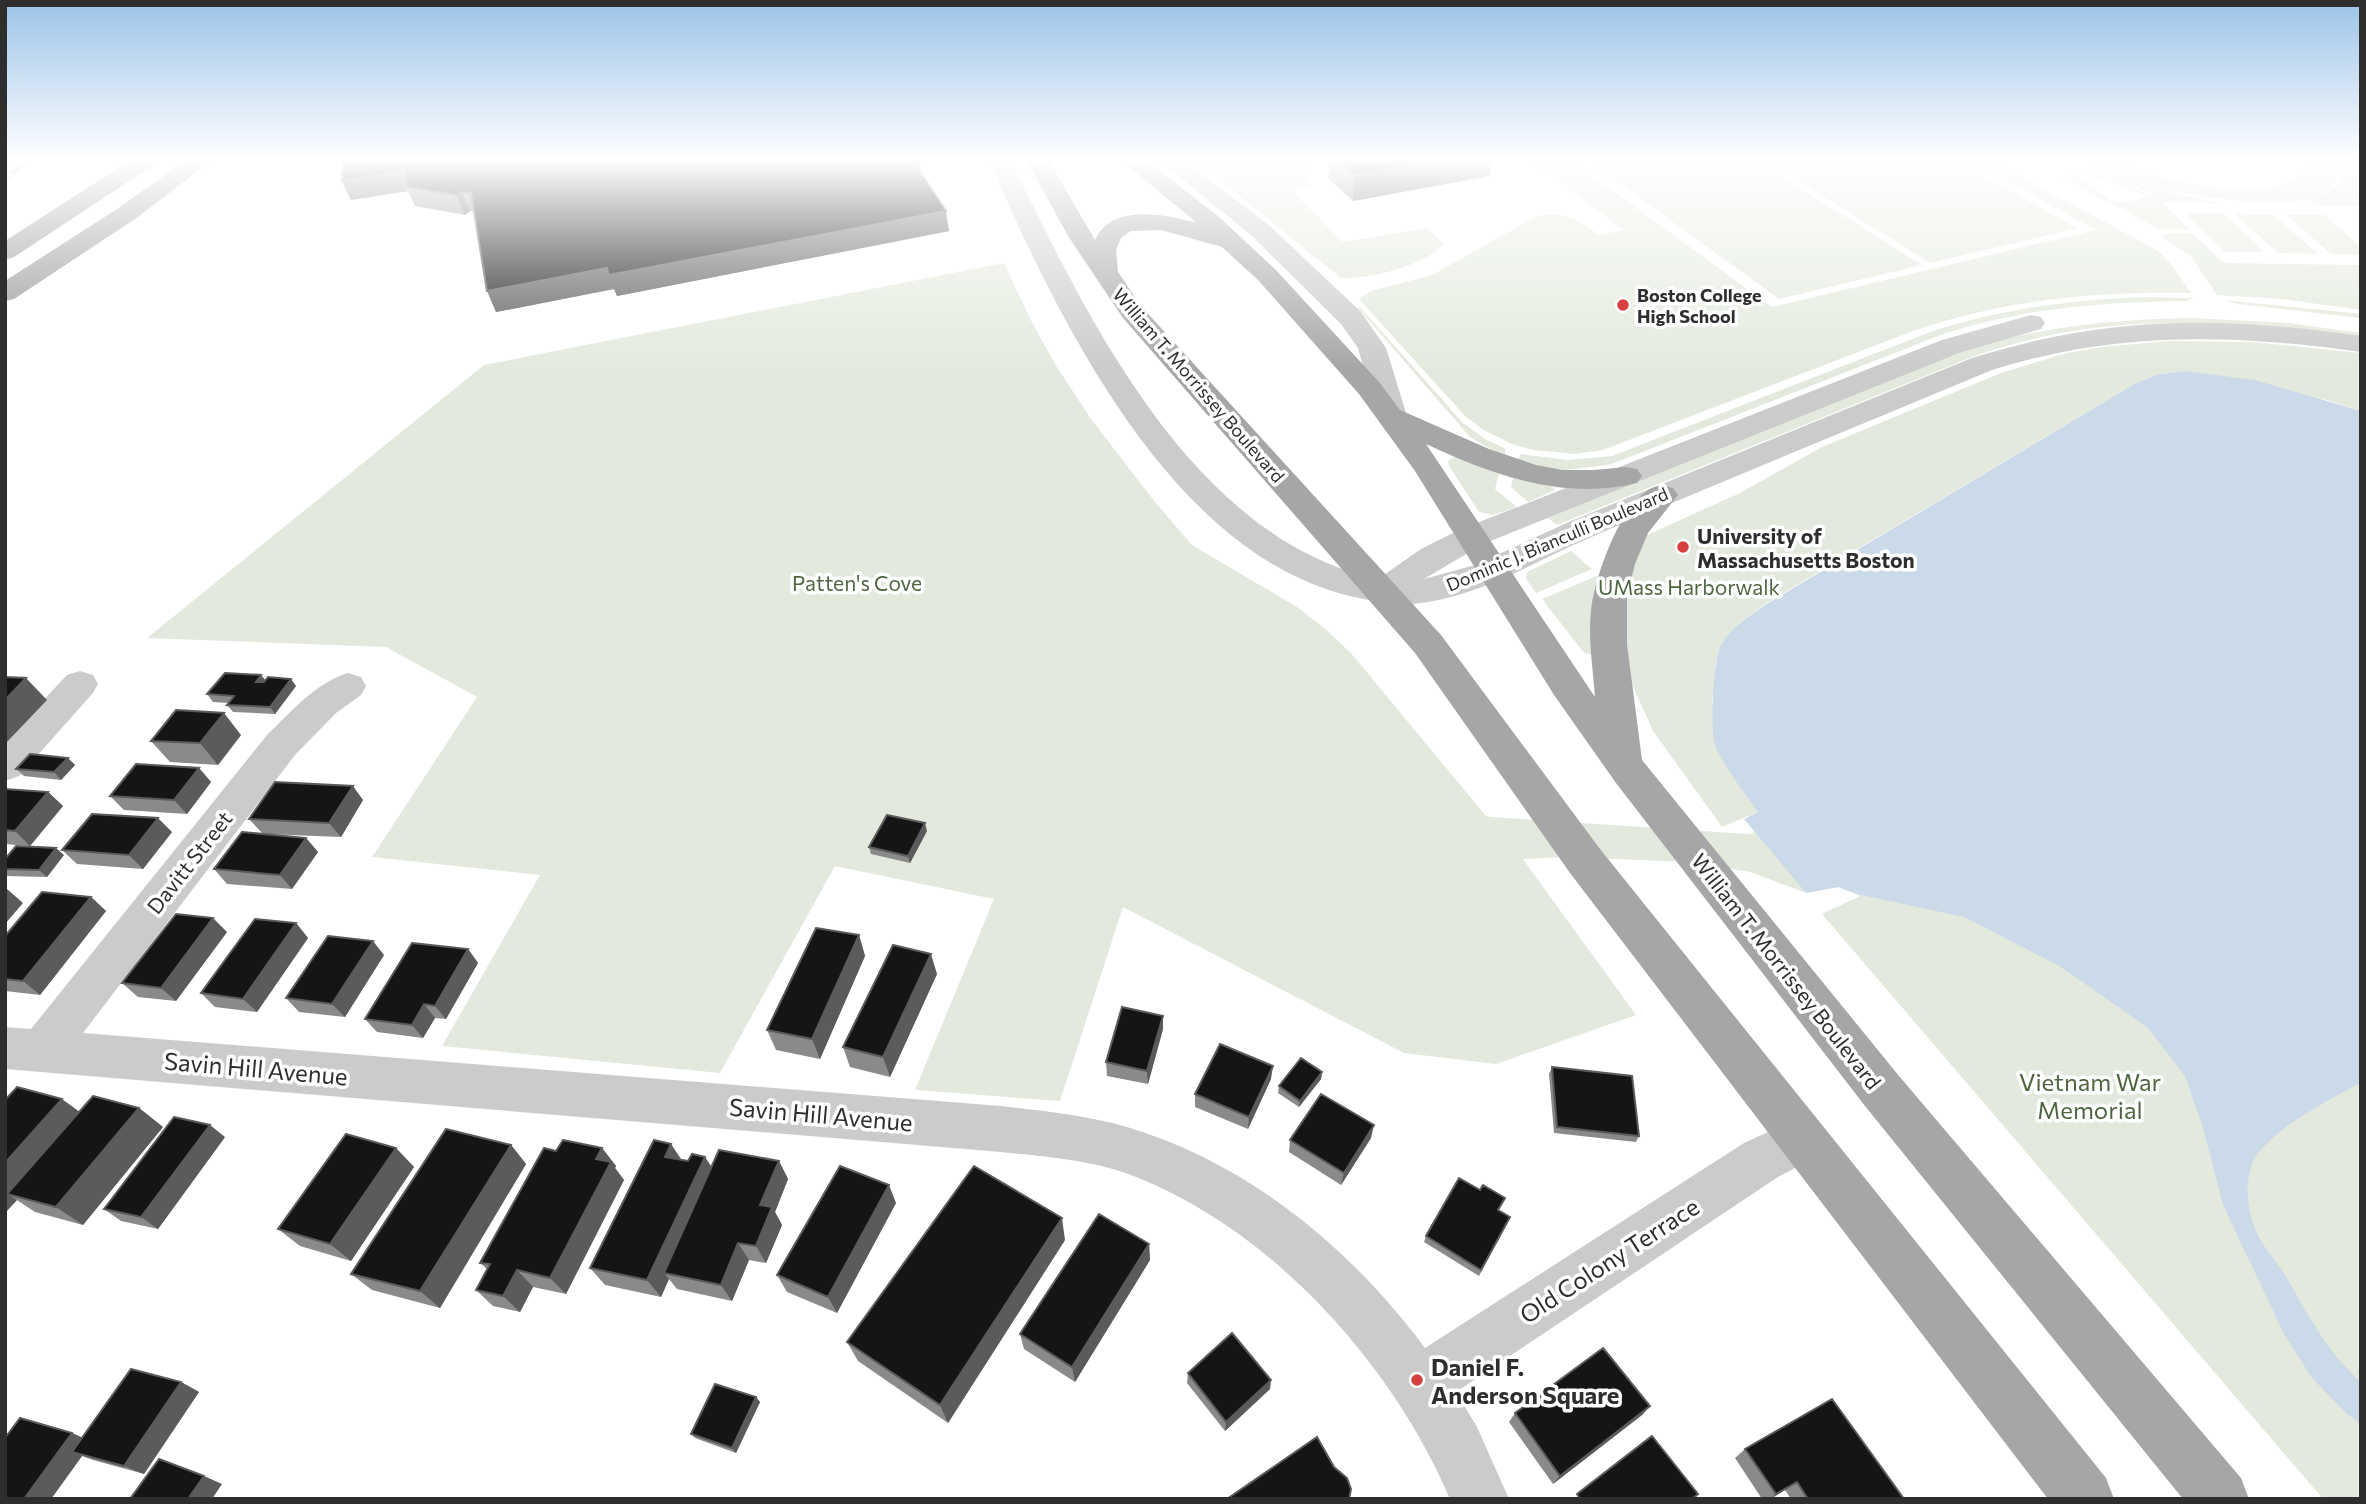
<svg xmlns="http://www.w3.org/2000/svg" width="2366" height="1504" font-family="Commissioner,sans-serif">
<style>
.green{fill:#e3eadd}
.water{fill:#cbdae8}
.lines{fill:none;stroke-linecap:round;stroke-linejoin:round}
.minor{fill:#cbcbcb;fill-rule:evenodd}
.major{fill:#a6a6a6;fill-rule:evenodd}
.highway{fill:#959595;fill-rule:evenodd}
.rail-casing{stroke:#838383;stroke-width:5}
.rail{stroke:#fff;stroke-width:3.5;stroke-dasharray:10;stroke-linecap:butt}
.wall{fill:#8a8a8a}
.shaded-wall{fill:#5b5b5b}
.building{fill:#151515;stroke:#5b5b5b;stroke-width:2}
.poi-dot{fill:#d6403f;stroke:#fff;stroke-width:2.5}
.labels{text-anchor:middle;dominant-baseline:central;stroke-width:7;stroke-linejoin:round;paint-order:stroke}
.far-poi-label{font-size:18px;font-weight:bold;fill:#2e2e2e;stroke:#fff;text-anchor:start}
.far-street-label{font-size:18px;fill:#2e2e2e;stroke:#fff}
.poi-label{font-size:21px;font-weight:bold;fill:#2e2e2e;stroke:#fff;text-anchor:start}
.park-label{font-size:21px;fill:#4e663f;stroke:#fff}
.street-label{font-size:21px;fill:#2e2e2e;stroke:#fff}
.near-street-label{font-size:24px;fill:#2e2e2e;stroke:#fff}
.near-park-label{font-size:24px;fill:#4e663f;stroke:#fff}
.near-poi-label{font-size:24px;font-weight:bold;fill:#2e2e2e;stroke:#fff;text-anchor:start}
</style>
<rect width="100%" height="100%" fill="#fff"/>
<path class="green" d="M1211,161H1309V178L1312,186L1291,190L1343,242L1427,228L1444,244C1424,266 1370,279 1341,278L1206,169Z
M1531,161H1572L1772,307L2096,230L1971,161H1991L2157,250L2171,264L2191,293C2095,291 2004,300 1913,331L1603,450L1574,454L1534,450L1514,445L1482,429L1465,416L1359,299L1371,291L1432,275L1537,216C1563,210 1579,219 1599,235L1624,230Z
M1589,161H1757L1922,265L1779,299Z
M1767,161H1956L2077,228L1930,263Z
M2088,161C2096,161 2106,160 2115,161C2128,163 2143,172 2156,175C2192,186 2273,202 2303,174L2306,161H2334L2338,173C2329,222 2199,196 2166,190C2159,188 2152,193 2146,191C2126,184 2106,170 2088,161Z
M2338,161H2353L2361,168V206L2316,205L2309,199C2328,193 2350,184 2338,161Z
M2096,167L2146,194L2161,191L2221,203L2162,202L2190,230H2161L2061,177L2075,173L2114,203L2135,201L2147,196L2082,172Z
M2185,213H2223L2264,252H2225Z
M2235,214L2274,215L2318,254L2278,253Z
M2286,215H2325L2361,247V255L2331,254Z
M2170,233H2192L2219,259L2227,263L2361,265V310L2283,299L2217,295L2191,256L2162,237Z
M1004,263L1029,317L1055,364L1091,419L1155,502L1192,545L1297,607L1324,628L1351,653L1486,816L1490,817L1749,834L1771,827L2361,455V1499H2323L1822,914L1860,896L1838,887L1806,893L1750,872L1688,862L1566,857L1523,859L1636,1015L1496,1064L1404,1053L1123,907L1060,1101L915,1090L994,899L835,866L720,1073L442,1046L540,875L372,857L477,697L386,647L147,638L484,365Z
M2143,297L2193,298L2187,301C2102,302 2020,308 1938,336L1609,465L1565,470L1517,462L1521,454L1567,460L1612,456L1933,331C2002,309 2070,300 2143,297Z
M2224,300L2353,313L2361,314V318L2238,304Z
M1358,308H1361L1462,422L1485,439L1506,449L1504,457L1470,437Z
M2193,318L2289,323L2361,333V338C2298,333 2235,324 2173,323C2104,323 2036,334 1972,357L1557,525L1548,518L1977,346C2049,326 2118,319 2193,318Z
M2169,341L2253,342L2361,353V411L2327,400L2185,371L2159,374L2136,383L1765,604L1739,623L1716,661L1712,702L1715,746L1758,812L1722,827L1653,731L1628,675L1622,588L1647,535L1740,493L1822,447L2001,373L2067,353L2101,347Z
M1454,457H1460L1499,473L1495,489L1517,507L1493,515L1479,512L1449,466L1448,461Z
M1513,478L1551,486L1555,490L1528,502L1511,487Z
M1571,551L1592,569L1536,593L1526,579L1527,572Z
M1599,575L1595,655L1584,653L1542,599Z"/>
<path class="water" d="M2185,371L2255,380L2361,411V1083C2330,1099 2282,1124 2259,1152C2243,1172 2246,1207 2255,1229C2263,1248 2277,1261 2287,1278C2308,1316 2329,1354 2361,1382V1424L2347,1414L2312,1378L2284,1334L2223,1205L2203,1128L2185,1076L2148,1028L2061,967L1964,917L1861,895L1838,887L1806,893L1744,819L1758,812C1744,792 1726,770 1716,748C1709,732 1713,661 1721,645C1730,628 1749,616 1765,605L2136,383L2159,374Z"/>
<g class="lines">
<path class="minor" d="M989,161H1011C1087,316 1191,539 1378,579L1421,549L1459,530L1942,340L2031,315L2041,317L2045,323L2041,329L1962,352L1483,544L1424,579L1475,565L1571,521L1972,358C2110,315 2219,316 2361,336V352C2233,334 2116,331 1992,370C1860,425 1728,479 1596,535C1536,560 1478,599 1411,604C1392,605 1374,601 1354,597C1170,556 1058,317 989,161Z
M1160,161H1185L1270,226L1361,312L1386,348L1407,416L1402,422L1392,425L1382,422L1377,416L1358,348L1341,324L1252,236Z
M80,671L93,675L98,684L93,693L19,776L5,781V741L67,675Z
M348,673L361,677L366,686L361,695L336,713L295,755L83,1033L1001,1106C1043,1111 1086,1115 1127,1127C1248,1163 1351,1248 1425,1348L1744,1143L1803,1116L1820,1123L1827,1139L1820,1155L1778,1177L1456,1392L1477,1427L1509,1499H1450C1393,1365 1273,1231 1136,1177C1094,1160 1046,1157 1001,1152L5,1069V1027L31,1029L267,735C291,712 315,683 348,673Z"/>
<path class="major" d="M1027,161H1049L1095,240C1111,203 1166,214 1197,223L1122,161H1147L1218,216L1276,270L1379,382L1400,410L1489,449L1536,465L1563,470H1594L1626,467L1637,469L1642,476L1637,483C1563,501 1492,475 1426,444L1595,697C1593,669 1588,639 1591,611C1594,578 1621,502 1652,488C1660,484 1666,486 1673,488L1678,495L1648,533L1635,564L1627,596V644L1642,760L1899,1076L2241,1478L2249,1499H2183L1865,1106L1616,783L1554,695L1415,471L1359,394L1258,280L1222,247L1161,230L1131,231L1121,238L1116,250L1118,272L1141,306L1441,635L1600,849L2106,1478L2114,1499H2048L1570,873L1415,653L1123,318L1068,236Z"/>
<path class="highway" d="M129,161H155L152,166L14,257L5,260V241Z
M185,161H211L135,219L14,299L5,301V281L117,209Z"/>
<defs>
<path id="rail" d="M5,179L27,161"/>
</defs>
<use href="#rail" class="rail-casing"/>
<use href="#rail" class="rail"/>
</g>
<path class="wall" d="M1330,161H1492L1489,176L1353,201L1328,178Z
M920,163L921,174L949,231L617,296L614,289L496,312L475,212L470,211L465,215L415,206L408,191L351,200L342,181Z
M261,675L266,681L296,686L275,714L233,712L227,705L229,703L213,702L207,694Z
M241,735L218,765L170,762L151,741Z
M68,758L75,765L61,780L24,776L16,769Z
M199,768L211,782L187,814L124,810L110,796Z
M5,789L48,792L63,806L30,846L5,844Z
M363,800L341,837L265,834L306,838L318,852L292,889L227,884L214,869L262,833L249,819Z
M927,831L910,863L871,854L869,847Z
M172,832L143,869L77,864L62,850Z
M64,855L47,877L5,876V859Z
M91,897L106,911L40,995L5,991V936Z
M296,923L308,938L257,1012L215,1007L201,993Z
M227,932L176,1001L138,997L122,983Z
M859,935L865,956L820,1059L776,1050L767,1030Z
M468,949L478,963L446,1019L435,1018L423,1038L377,1032L365,1019Z
M384,955L345,1017L299,1012L286,998Z
M937,974L890,1077L850,1067L843,1047Z
M1163,1029L1148,1084L1107,1076L1106,1062Z
M1552,1067L1639,1136L1636,1142L1554,1133L1549,1074Z
M1322,1072L1321,1079L1299,1107L1278,1093L1279,1086Z
M1271,1079L1248,1129L1195,1107V1094Z
M5,1100L79,1112L139,1108L163,1127L83,1225L35,1212L17,1200L5,1213Z
M225,1137L158,1229L121,1221L104,1209Z
M1371,1138L1341,1185L1289,1152L1290,1140Z
M511,1145L526,1164L440,1308L372,1290L351,1274Z
M396,1148L414,1167L351,1261L300,1246L278,1229Z
M602,1148L616,1166L615,1168L624,1180L566,1294L533,1287L520,1312L493,1306L476,1290L487,1269L480,1263L556,1151Z
M682,1160L712,1167L779,1161L788,1179L775,1212L782,1225L766,1263L749,1260L732,1301L677,1289L669,1279L661,1297L605,1285L590,1268Z
M896,1203L837,1313L787,1292L777,1275Z
M1499,1210L1510,1217L1479,1276L1424,1242L1426,1236Z
M1065,1240L948,1423L858,1361L847,1342Z
M1149,1244L1150,1260L1075,1382L1024,1349L1020,1334Z
M1188,1373L1270,1389L1225,1431L1187,1383Z
M181,1382L199,1392L144,1474L93,1460L82,1456L51,1499L72,1433L82,1438Z
M756,1397L760,1402L736,1453L695,1438L691,1434Z
M1650,1406L1642,1415L1553,1484L1509,1422L1515,1413Z
M1745,1449L1904,1499H1791L1785,1490L1771,1499H1762L1735,1458Z"/>
<path class="shaded-wall" d="M1435,161H1492L1489,176L1353,201L1355,175Z
M920,163L923,183L915,164Z
M404,171L406,187L408,191L351,200L342,181Z
M462,192L470,211L465,215L456,195Z
M946,211L949,231L617,296L614,289L496,312L487,291L607,268Z
M261,675L267,683L256,682Z
M26,678L47,700L5,744V700Z
M291,679L296,686L275,714L270,707Z
M224,713L241,735L218,765L200,743Z
M68,758L75,765L61,780L54,772Z
M199,768L211,782L187,814L174,800Z
M353,786L363,800L341,837L329,823Z
M48,792L63,806L30,846L15,831Z
M158,818L172,832L143,869L129,855Z
M925,823L927,831L910,863L908,856Z
M306,838L318,852L292,889L280,875Z
M56,848L64,855L47,877L39,870Z
M7,889L23,903L5,924V890Z
M91,897L106,911L40,995L23,981Z
M213,918L227,932L176,1001L161,988Z
M296,923L308,938L257,1012L243,999Z
M859,935L865,956L820,1059L812,1039Z
M373,941L384,955L345,1017L332,1004Z
M468,949L478,963L446,1019L435,1006Z
M931,954L937,974L890,1077L883,1057Z
M424,1004L435,1018L423,1038L412,1025Z
M1163,1016V1029L1148,1084L1147,1071Z
M1273,1066L1271,1079L1248,1129L1249,1117Z
M1322,1072L1321,1079L1299,1107L1300,1101Z
M62,1099L88,1118L7,1194L17,1200L5,1213V1163Z
M139,1108L163,1127L83,1225L56,1207Z
M210,1125L225,1137L158,1229L141,1217Z
M1374,1125L1371,1138L1341,1185L1344,1173Z
M671,1144L683,1162L665,1157Z
M511,1145L526,1164L440,1308L420,1291Z
M396,1148L414,1167L351,1261L330,1244Z
M602,1148L616,1166L615,1168L624,1180L566,1294L550,1278L596,1159Z
M705,1157L717,1175L664,1273L669,1279L661,1297L647,1280Z
M779,1161L788,1179L775,1212L782,1225L766,1263L756,1246L760,1205Z
M889,1185L896,1203L837,1313L828,1297Z
M1062,1218L1065,1240L948,1423L940,1405Z
M738,1243L749,1260L732,1301L721,1285Z
M1149,1244L1150,1260L1075,1382L1072,1367Z
M517,1270L533,1287L520,1312L503,1296Z
M1271,1380L1270,1389L1225,1431L1226,1422Z
M181,1382L199,1392L144,1474L124,1466Z
M756,1397L760,1402L736,1453L732,1448Z
M1650,1406L1642,1415L1553,1484L1560,1476Z
M72,1433L92,1442L72,1452L82,1456L51,1499H24Z
M204,1476L222,1484L212,1499H188Z
M1797,1482L1785,1490L1769,1499L1776,1494Z"/>
<path class="building" d="M344,161H918L920,163L915,164L946,211L609,275L607,268L487,291L471,193L462,192L456,195L406,187L404,171L342,181Z
M1339,161H1435L1355,175Z
M225,673L261,675L256,682H264L268,677L291,679L270,707L227,705L234,696L207,694Z
M5,677L26,678L5,700Z
M176,710L224,713L200,743L151,741Z
M30,754L68,758L54,772L16,769Z
M136,764L199,768L174,800L110,796Z
M275,782L353,786L329,823L249,819Z
M5,789L48,792L15,831L5,830Z
M92,814L158,818L129,855L62,850Z
M887,815L925,823L908,856L869,847Z
M242,832L306,838L280,875L214,869Z
M16,846L56,848L39,870L5,869V859Z
M42,892L91,897L23,981L5,979V936Z
M176,914L213,918L161,988L122,983Z
M255,919L296,923L243,999L201,993Z
M816,928L859,935L812,1039L767,1030Z
M328,936L373,941L332,1004L286,998Z
M412,943L468,949L435,1006L424,1004L412,1025L365,1019Z
M893,945L931,954L883,1057L843,1047Z
M1122,1007L1163,1016L1147,1071L1106,1062Z
M1220,1044L1273,1066L1249,1117L1195,1094Z
M1301,1058L1322,1072L1300,1101L1279,1086Z
M1552,1067L1632,1076L1639,1136L1557,1127Z
M17,1087L62,1099L5,1163V1100Z
M1321,1094L1374,1125L1344,1173L1290,1140Z
M93,1096L139,1108L56,1207L7,1194Z
M174,1117L210,1125L141,1217L104,1209Z
M446,1129L511,1145L420,1291L351,1274Z
M346,1134L396,1148L330,1244L278,1229Z
M563,1140L602,1148L596,1159L611,1162L550,1278L517,1270L503,1296L476,1290L490,1264L480,1263L544,1148L556,1151Z
M654,1140L671,1144L665,1157L688,1161L692,1154L705,1157L647,1280L590,1268Z
M719,1150L779,1161L760,1205L772,1207L756,1246L738,1243L721,1285L664,1273Z
M840,1166L889,1185L828,1297L777,1275Z
M974,1166L1062,1218L940,1405L847,1342Z
M1459,1178L1480,1190L1483,1185L1505,1198L1498,1210L1510,1217L1481,1270L1426,1236Z
M1099,1214L1149,1244L1072,1367L1020,1334Z
M1232,1333L1271,1380L1226,1422L1188,1373Z
M1603,1348L1650,1406L1560,1476L1515,1413Z
M131,1369L181,1382L124,1466L72,1452Z
M715,1384L756,1397L732,1448L691,1434Z
M1832,1399L1904,1499H1808L1797,1482L1776,1494L1745,1449Z
M20,1418L72,1433L24,1499H5V1438Z
M1652,1436L1698,1494L1692,1499H1580L1577,1494Z
M1317,1437L1334,1467L1347,1478L1351,1489L1349,1499H1227Z
M159,1459L204,1476L188,1499H130Z"/>
<linearGradient id="sky" x2="0" y2="1"><stop stop-color="#9cc3e8"/><stop offset="0.43" stop-color="#fff"/><stop offset="1" stop-color="#fff" stop-opacity="0"/></linearGradient>
<rect width="2366" height="371" fill="url(#sky)"/>
<g class="poi-dot">
<circle cx="1623" cy="305" r="7"/>
<circle cx="1683" cy="547" r="7"/>
<circle cx="1417" cy="1380" r="7"/>
</g>
<g class="labels">
<g class="far-poi-label">
<text x="1637" y="295">Boston College<tspan x="1637" dy="21">High School</tspan></text>
</g>
<g class="far-street-label">
<text transform="translate(1199 385) rotate(49)">William T. Morrissey Boulevard</text>
<text transform="translate(1557 539) rotate(-23)">Dominic J. Bianculli Boulevard</text>
</g>
<g class="poi-label">
<text x="1697" y="535">University of<tspan x="1697" dy="24">Massachusetts Boston</tspan></text>
</g>
<g class="park-label">
<text x="857" y="582">Patten's Cove</text>
<text x="1689" y="586">UMass Harborwalk</text>
</g>
<g class="street-label">
<text transform="translate(189 862) rotate(-52)">Davitt Street</text>
<text transform="translate(1787 971) rotate(52)">William T. Morrissey Boulevard</text>
</g>
<g class="near-street-label">
<text transform="translate(256 1068) rotate(5)">Savin Hill Avenue</text>
<text transform="translate(821 1114) rotate(5)">Savin Hill Avenue</text>
<text transform="translate(1609 1260) rotate(-33)">Old Colony Terrace</text>
</g>
<g class="near-park-label">
<text x="2090" y="1081">Vietnam War<tspan x="2090" dy="28">Memorial</tspan></text>
</g>
<g class="near-poi-label">
<text x="1431" y="1366">Daniel F.<tspan x="1431" dy="28">Anderson Square</tspan></text>
</g>
</g>
<rect width="2366" height="1504" fill="none" stroke="#2e2e2e" stroke-width="14"/>
</svg>
